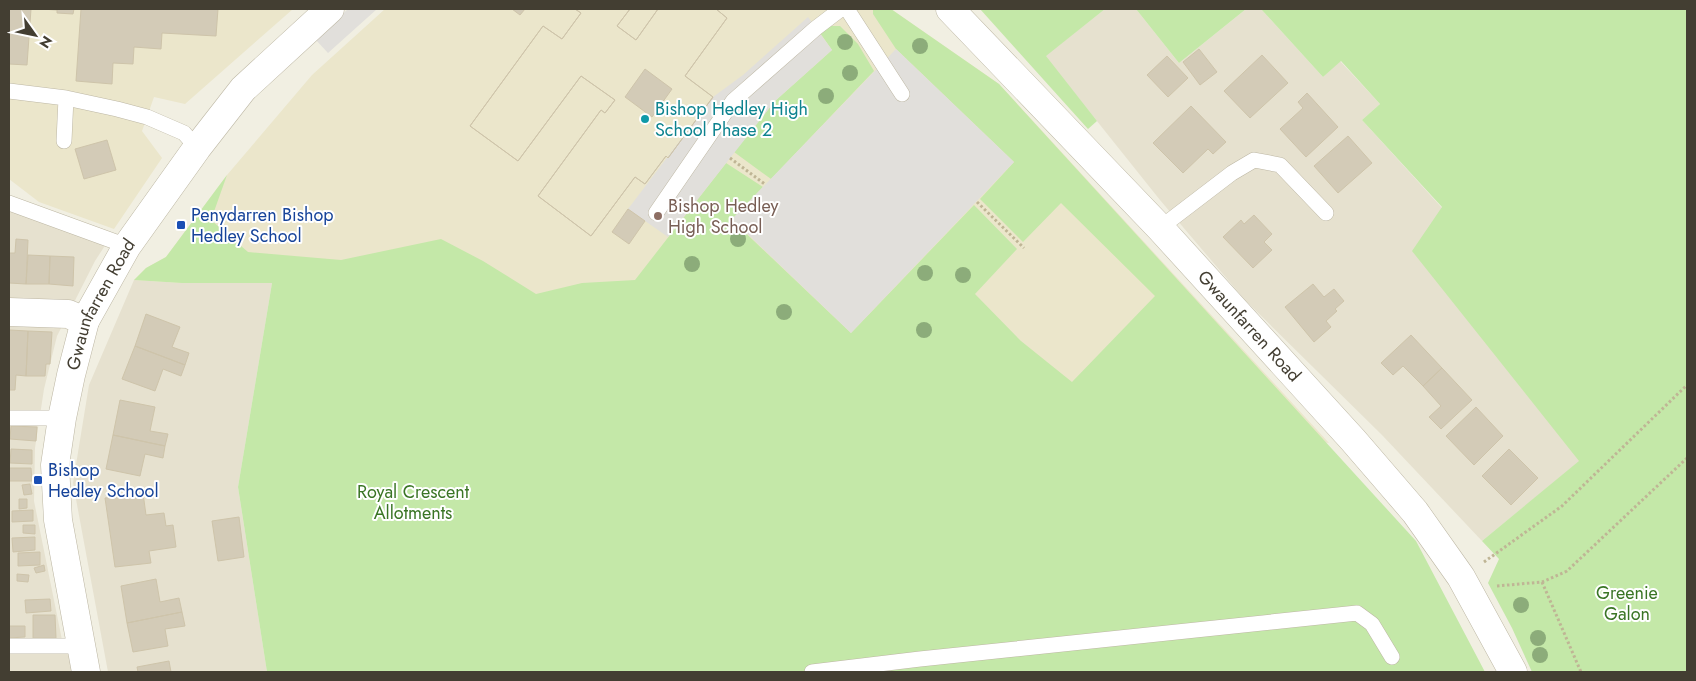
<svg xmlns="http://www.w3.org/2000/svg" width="1696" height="681" font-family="Jost,sans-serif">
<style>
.residential{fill:#e6e1cf}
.education{fill:#ebe6cb}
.green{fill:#c4e8a8}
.parking{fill:#e1dfdb}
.building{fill:#d3cbb7;stroke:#cec4aa;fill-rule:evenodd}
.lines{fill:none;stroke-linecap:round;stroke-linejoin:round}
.service-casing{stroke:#bdb7a4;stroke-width:16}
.minor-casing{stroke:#bdb7a4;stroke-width:29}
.tertiary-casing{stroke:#bdb7a4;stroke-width:29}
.path{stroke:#bfb595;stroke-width:3;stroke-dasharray:2.5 2.5;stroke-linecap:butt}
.service{stroke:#fff;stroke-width:15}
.minor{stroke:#fff;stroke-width:28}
.tertiary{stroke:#fff;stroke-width:28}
.tree{fill:#8cac7a}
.culture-dot{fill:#0f9aa8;stroke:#fff;stroke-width:2}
.education-dot{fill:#8d6e63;stroke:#fff;stroke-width:2}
.transit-dot{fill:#1a4fb4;stroke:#fff;stroke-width:2}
.labels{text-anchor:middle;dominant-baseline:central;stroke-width:4;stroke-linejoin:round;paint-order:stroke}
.culture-label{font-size:18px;fill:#0d838f;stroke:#fff;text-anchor:start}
.education-label{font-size:18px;fill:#785e54;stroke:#fff;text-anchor:start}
.transit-label{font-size:18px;fill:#164399;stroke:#fff;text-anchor:start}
.street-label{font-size:18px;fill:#433e32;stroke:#fff}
.park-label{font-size:18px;fill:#3a7525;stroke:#fff}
</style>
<rect width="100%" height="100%" fill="#f1efe2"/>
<path class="residential" d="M1105,9H1136L1179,63L1246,9H1261L1323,77L1340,61L1380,104L1362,120L1442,208L1580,461L1482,541L1382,435L1245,300L1160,200L1045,56Z
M9,208L106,244L95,261L57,336L44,389L35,448L34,501L62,640L76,672H9Z
M134,280L182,283H272L238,487L267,672H108L73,483L89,385Z"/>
<path class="education" d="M9,9H293L185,104L154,97L142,131L162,158L114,229L39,202L9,179Z
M385,9H891L999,84L1329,443L272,283H182L134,280L146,268L166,257L227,175L312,75Z"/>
<path class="green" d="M873,9H891L999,84L1416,541L1485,672H267L238,487L272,283H182L134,280L146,268L166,257L227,175L211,220L248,252L341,260L441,239L483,261L536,294L582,283L635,280L726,163L763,187L732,220L851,333L974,205L1017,249L975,294L1021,341L1072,382L1155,296L1061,203L1023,242L980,199L1014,162L896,49L873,14Z
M980,9H1105L1046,56L1097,121L1088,129Z
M1136,9H1246L1179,63Z
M1261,9H1687V672H1532L1512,628L1488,583L1499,559L1482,541L1579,461L1412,251L1442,207L1362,120L1380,104L1341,61L1323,77Z
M829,26H840L858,44L874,71L771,179L734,152L775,101L832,50L820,33Z"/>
<path class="parking" d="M348,9H377L328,53L315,39Z
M808,17L832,50L775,101L668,237L628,209L713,97L743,75Z
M896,49L1014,162L851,333L732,219Z"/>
<path class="building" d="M9,9H31L27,65L9,64Z
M41,9H74L73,14L57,13V10Z
M81,9H218L216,36L162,33L161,49L134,47L133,64L113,63L112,84L76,81Z
M512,9H525L520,15Z
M575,9H630L617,26L636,40L658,9H716L727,18L685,76L713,97L668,158L666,156L645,184L635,177L591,236L538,196L601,110L605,113L615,100L581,76L518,161L470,126L543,26L562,39L581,13ZM645,69L672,89L652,117L625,97Z
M575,9H630L617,26L636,40L658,9H716L727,18L685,76L713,97L668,158L666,156L645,184L635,177L591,236L538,196L601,110L605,113L615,100L581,76L518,161L470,126L543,26L562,39L581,13Z
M1199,49L1217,72L1200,85L1183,62Z
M1262,55L1288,83L1250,118L1224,91Z
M1167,56L1188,78L1168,97L1147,75Z
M1307,93L1338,127L1306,157L1280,129L1303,108L1298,102Z
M1191,106L1226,142L1213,154L1208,149L1183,173L1153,143Z
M1348,136L1372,163L1338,193L1314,166Z
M107,140L116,170L84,179L75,149Z
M628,209L645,221L629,244L612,232Z
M1254,215L1272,234L1264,242L1272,250L1253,268L1223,237L1241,220L1244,224Z
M16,239L28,240L26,284L9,283V253H15Z
M28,255L50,256L49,284H26Z
M50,256L74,257L73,286L49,284Z
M1313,284L1324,297L1334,289L1344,301L1335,309L1337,311L1326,321L1331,327L1314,342L1285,307Z
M146,314L180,327L172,347L189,353L185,365L135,346Z
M9,330L28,331L26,376L16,375L15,390H9Z
M28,331L52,332L50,364H46L45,376H26Z
M1411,335L1442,368L1423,386L1403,366L1393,375L1381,363Z
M135,346L185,365L181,376L163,369L155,391L122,379Z
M1442,368L1472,400L1441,429L1429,417L1441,406L1423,386Z
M120,400L155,407L150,431L168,434L165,446L113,435Z
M1476,407L1503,436L1474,465L1446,436Z
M11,426L37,427L36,441L10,439Z
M113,435L165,446L163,458L145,454L140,476L106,469Z
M11,449L32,450V464L10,463Z
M1509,449L1538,478L1511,505L1482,476Z
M9,468H31L32,481H9Z
M30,484L32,494L24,495L22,485Z
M143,493L146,515L164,513L166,526L173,525L176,547L149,551L151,563L115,567L105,498Z
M19,499H27V508L19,509Z
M33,510V521L12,522V511Z
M239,517L244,557L218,561L212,521Z
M23,525H35V534L23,533Z
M35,537V550L13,552L12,538Z
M40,552V565L18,566V553Z
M44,565L45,571L36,573L34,568Z
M17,574L29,575L28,582L17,581Z
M156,579L160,602L179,598L182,612L127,623L121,586Z
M50,599L51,611L26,613L25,600Z
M182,612L185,626L165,629L168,646L133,652L127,623Z
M33,615H55L56,638H33Z
M9,626H25V637L9,638Z
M169,661L171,672H138L137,667Z"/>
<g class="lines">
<defs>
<path id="service" d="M847,9L902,94
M9,91L66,98L117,109L147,117L184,133L197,148
M64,141L66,98
M9,203L127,246
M656,213L733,101L816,28L841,9
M1160,228L1232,173L1254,160L1280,165L1326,213
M9,418H62
M9,646H81
M812,672L920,659L1357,613L1372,624L1392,657"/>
<g id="minor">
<path d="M9,312L68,314L85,321"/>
<path id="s1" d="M86,672L58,520L55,465L62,418L71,375L85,321L127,246L197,148L243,89L330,9"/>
</g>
<g id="tertiary">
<path id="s2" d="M950,9L1160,228L1353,440L1415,512L1461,577L1513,672"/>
</g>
</defs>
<use href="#service" class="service-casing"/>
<use href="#minor" class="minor-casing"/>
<use href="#tertiary" class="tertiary-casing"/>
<path class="path" d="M730,158L766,185
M977,202L1024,248
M1484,562L1562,506L1687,385
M1542,582L1581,672
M1497,586L1542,582L1567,571L1687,458"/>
<use href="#service" class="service"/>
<use href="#minor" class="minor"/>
<use href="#tertiary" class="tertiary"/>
</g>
<g class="tree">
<circle cx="845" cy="42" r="8"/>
<circle cx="920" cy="46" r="8"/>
<circle cx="850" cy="73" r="8"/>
<circle cx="826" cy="96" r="8"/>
<circle cx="738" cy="239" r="8"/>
<circle cx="692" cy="264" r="8"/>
<circle cx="925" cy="273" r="8"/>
<circle cx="963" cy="275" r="8"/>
<circle cx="784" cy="312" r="8"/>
<circle cx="924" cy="330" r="8"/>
<circle cx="1521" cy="605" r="8"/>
<circle cx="1538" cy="638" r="8"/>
<circle cx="1540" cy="655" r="8"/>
</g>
<circle class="culture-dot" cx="645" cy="119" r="5"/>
<circle class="education-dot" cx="658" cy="216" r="5"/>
<g class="transit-dot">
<rect x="176" y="220" width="10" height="10" rx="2.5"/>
<rect x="33" y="475" width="10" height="10" rx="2.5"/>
</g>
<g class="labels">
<g class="culture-label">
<text x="655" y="109">Bishop Hedley High<tspan x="655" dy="21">School Phase 2</tspan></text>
</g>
<g class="education-label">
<text x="668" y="206">Bishop Hedley<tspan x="668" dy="21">High School</tspan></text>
</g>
<g class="transit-label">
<text x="191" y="215">Penydarren Bishop<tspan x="191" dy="21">Hedley School</tspan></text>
<text x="48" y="470">Bishop<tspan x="48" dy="21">Hedley School</tspan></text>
</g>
<g class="street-label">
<text stroke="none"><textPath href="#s1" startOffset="378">Gwaunfarren Road</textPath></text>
<text stroke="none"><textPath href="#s2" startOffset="436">Gwaunfarren Road</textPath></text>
</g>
<g class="park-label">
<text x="413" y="492">Royal Crescent<tspan x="413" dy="21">Allotments</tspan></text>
<text x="1627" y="593">Greenie<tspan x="1627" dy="21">Galon</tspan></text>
</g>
</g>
<rect width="1696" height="681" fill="none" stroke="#433e32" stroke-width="20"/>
<g transform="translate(35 35) rotate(123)" stroke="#ffffff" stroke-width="4" paint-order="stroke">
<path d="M0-4L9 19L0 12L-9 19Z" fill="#433e32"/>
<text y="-8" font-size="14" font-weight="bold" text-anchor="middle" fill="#433e32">N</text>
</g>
</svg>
